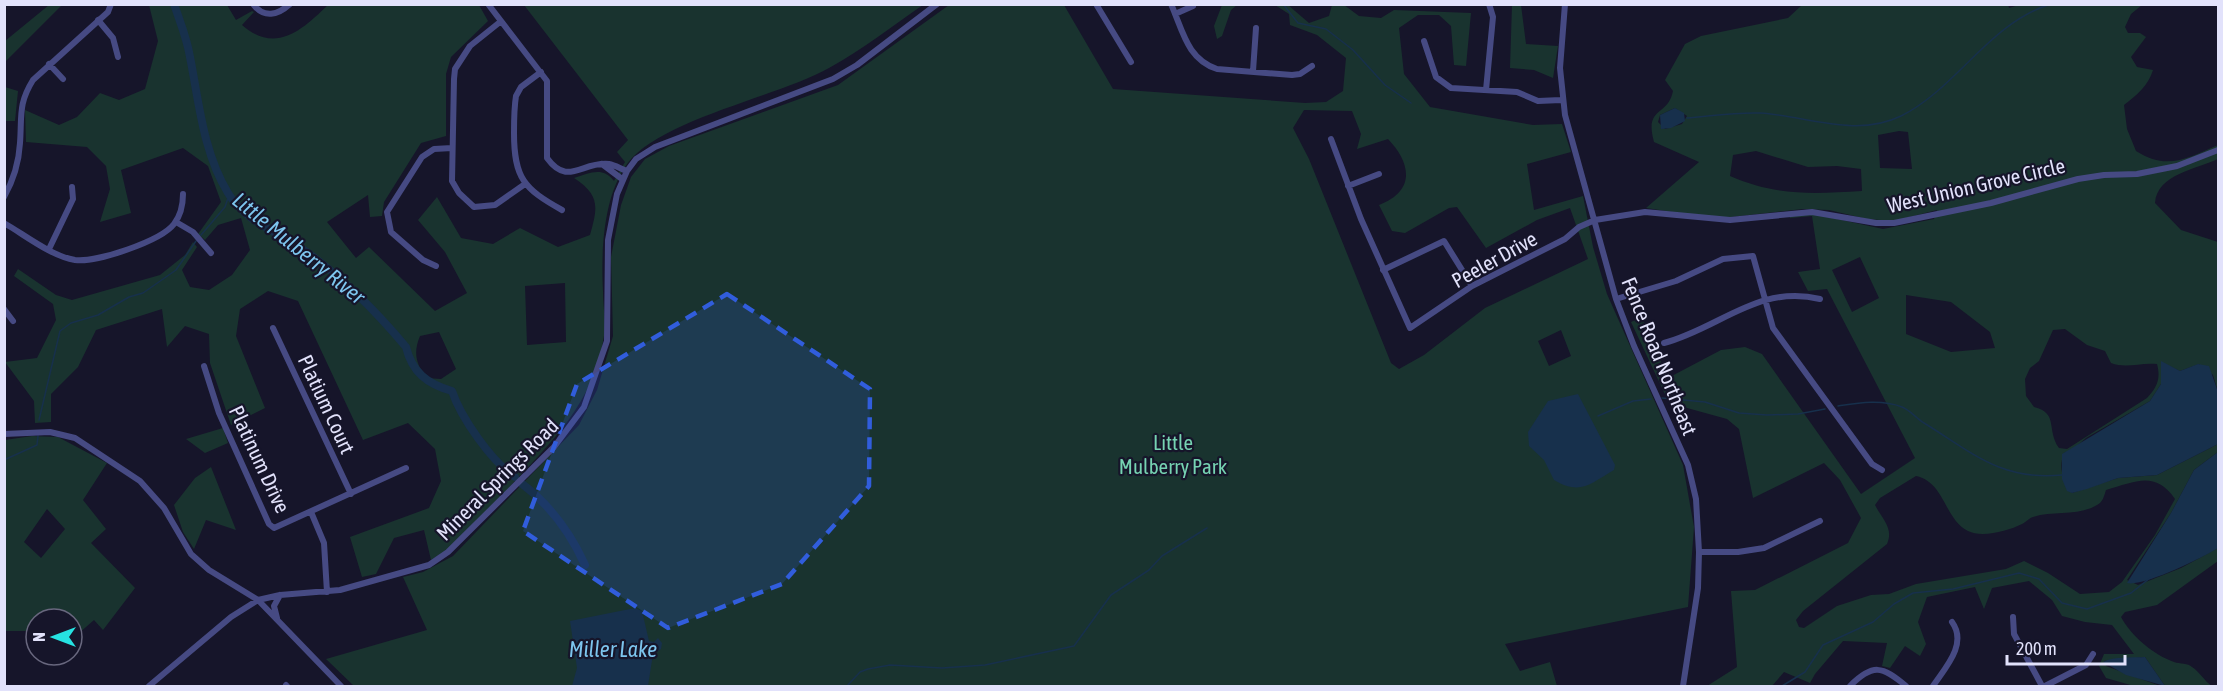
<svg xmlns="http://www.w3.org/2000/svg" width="2223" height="691" font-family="'Asap Condensed',sans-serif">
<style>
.green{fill:#19332f;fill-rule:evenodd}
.water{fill:#17304c}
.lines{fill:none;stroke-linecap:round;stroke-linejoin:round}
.stream{stroke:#17304c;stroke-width:1.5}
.river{stroke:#17304c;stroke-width:8}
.minor{stroke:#464a83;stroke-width:6}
.marked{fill:#315ddc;fill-opacity:0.2;stroke:#315ddc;stroke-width:4.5;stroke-dasharray:12 8;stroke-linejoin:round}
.labels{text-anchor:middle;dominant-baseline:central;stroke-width:4.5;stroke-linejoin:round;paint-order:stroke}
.street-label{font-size:21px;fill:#e2e2fb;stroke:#16152a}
.park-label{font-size:21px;fill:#76d3b2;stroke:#16152a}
.water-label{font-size:22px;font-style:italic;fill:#7dc5ee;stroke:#16152a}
</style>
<rect width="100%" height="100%" fill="#16152a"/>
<path class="green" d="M2008,4L2009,8L2022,4L2142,5L2131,14L2125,27L2128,33H2140L2146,37L2131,57L2137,67L2153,70C2148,86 2137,95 2124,105L2127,129L2136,151C2167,171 2188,158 2218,145V159C2197,169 2157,174 2155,203L2181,230L2218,242V392L2213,375L2199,364L2180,371L2161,362V384L2150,401L2086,438L2071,451L2064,453C2058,468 2063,481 2072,493L2118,478L2157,475L2218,444V452L2194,470L2171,513L2127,580L2138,585L2181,568L2218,548V561L2157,605L2125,612L2121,617C2131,636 2154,655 2174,662C2180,664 2188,663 2192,667C2200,672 2204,681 2212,686H2165L2145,657L2104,661L2106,666L2160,686H2134L2106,678L2099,666L2104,654H2134L2112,625L2085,622L2062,616L2052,600L2029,581L1992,588L1984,609L1975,587L1927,597L1918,622L1926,644L1920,656L1905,646L1890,668L1882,666L1887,643L1843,641L1815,674L1810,683L1784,672L1772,686H1707L1737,667L1731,591L1755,590L1848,543L1861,518L1840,480L1824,463L1753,498L1739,429L1727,419L1669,403L1631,322L1642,317L1668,378L1721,350L1745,347L1762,354L1861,494L1915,458L1827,289L1808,291L1798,272L1820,269L1812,216L1790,218L1789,214L1805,212L1883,229L1934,219L1937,210L1894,221L1867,219L1829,210L1803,209L1731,217H1706L1646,208L1699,162L1654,142C1644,106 1668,117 1673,91L1665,80L1685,44L1701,36L1788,18L1802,5ZM1675,108L1687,116L1682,124L1665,129L1658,122L1660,115ZM1899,131L1908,132L1912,169L1880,168L1878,135ZM1756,151L1808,167L1837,166L1861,169L1862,191C1812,194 1776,196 1730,176L1733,155ZM1860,257L1879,298L1852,312L1832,270ZM1906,295L1951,302L1990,332L1995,348L1951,352L1906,334ZM2065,329L2087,345L2105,351L2111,363C2127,369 2140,362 2157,364C2161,379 2157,387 2147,398L2067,449L2059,448C2046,430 2059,413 2034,407L2026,396L2025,379L2030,368L2039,361L2053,330ZM1916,476C1945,482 1944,519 1968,531C1982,538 2008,531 2022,524C2026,522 2029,518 2033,517C2054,510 2077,517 2097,505C2103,502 2104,496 2106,490C2135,482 2155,470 2175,499L2155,535L2122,582L2109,592L2080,594L2048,573L2024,561L2006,569L1916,584L1889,594L1871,595L1837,606L1804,628L1799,627L1796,620L1803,611L1887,544C1894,528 1882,519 1875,505L1880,498Z
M49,5H62L5,62V41Z
M149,5H227L236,20L252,11L254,12L242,25C276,55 303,29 328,5H479L488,21L451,57L446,74V136L421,143L384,202L382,216L370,217L368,195L327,222L356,258L369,247L435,311L467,293L445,252L418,220L437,197L461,238L493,244L520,228L558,247L590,235C598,207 600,195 574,178C589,173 603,166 614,181L625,162L617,152L628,140L524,5H923C892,26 862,50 829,68C777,97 659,120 627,164C603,197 601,252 603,291C603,305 606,322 604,336C594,405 548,445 504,493C482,516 459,545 431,560L424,530L394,538L376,574L362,577L350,537L429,508L441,481L435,449L408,423L363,440L298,301L268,291L240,309L236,336L265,408L231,425L210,363L209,334L185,326L167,347L162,309L96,330L78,367L51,394V422L35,423L34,401L5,362L37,358L56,320L53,304L14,276L18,269L56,295L72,300L160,275L185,255L193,242L197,247L182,270L190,287L209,290L232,275L250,250L241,218L218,225L205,240L198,234L221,202L208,166L183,148L121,170L131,213L100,222L110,189L106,166L87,147L26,142L25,110L59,125L77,117L100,93L119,100L145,89L158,41ZM565,283L566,342L527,345L525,286ZM439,332L456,369L441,379L426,378C416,363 413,353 420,336Z
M949,5H1064L1113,89L1305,103L1326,102L1343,91L1346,58L1317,35L1290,25L1289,14L1275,5H1288L1309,23L1329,16L1332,5H1344L1359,16L1381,18L1394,10L1471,13L1466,66L1454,65L1451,26L1439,15H1418L1399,28L1404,74L1430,107L1533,125L1562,124L1571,152L1527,164L1534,210L1583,196L1593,247L1607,294L1683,465L1694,527L1688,607L1505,644L1520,671L1550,662L1557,686H354L326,659L427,630L403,577L423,572L453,556L579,425L597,390L613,336L611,257L621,205L631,177L645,159L669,146L838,85ZM1304,110L1352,111L1361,134L1357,149L1388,139C1411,163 1416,191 1379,205L1392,231L1405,233L1449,208L1457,207L1486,248L1537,220L1570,208L1588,259L1485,308L1424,355L1399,369L1391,363L1309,159L1293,128ZM1561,330L1571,356L1549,366L1538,341Z
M1222,5H1237L1231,10L1222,36L1217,39L1214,26Z
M1512,5H1521L1526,44L1558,46L1553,78L1534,70L1510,68Z
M5,87L18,91L15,121H5Z
M223,428L228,443L205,453L186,439Z
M32,436L58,437L107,463L83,500L106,529L91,543L135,588L103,630L94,620L78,634L72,633V619H36V631H5V440ZM47,509L65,529L41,558L24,542Z
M211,467L236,530L206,520L194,549L183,532L174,505L195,478Z"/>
<path class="water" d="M1675,108L1684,113L1685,121L1671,128L1661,129L1660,115Z
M2161,361L2180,371L2198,364L2209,366L2218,392V444L2157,475L2118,478L2087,489L2072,493L2067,491L2062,479V454L2150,401L2161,384Z
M1578,394L1615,465L1614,470C1591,483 1581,496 1554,480L1544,460L1529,446L1528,432L1548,401Z
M2218,452V548C2202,558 2143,587 2127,583L2171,513L2194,470Z
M635,608L642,611L649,641L654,642L658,638L662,643L661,649L653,654L648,686H572L577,668L570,621Z
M2145,657L2165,686L2126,675L2103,662C2114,656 2133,658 2145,657Z"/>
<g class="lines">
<path class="stream" d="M1283,4L1298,23L1326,29L1353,50L1385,85L1411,103
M1687,118C1711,116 1736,112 1760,113C1806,116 1856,138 1901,116C1957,88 1989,23 2051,4
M201,235L225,207L229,195
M1662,398L1705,402L1739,413L1767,415L1798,414L1825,409
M1838,406C1858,403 1881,399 1902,407C1910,410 1916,418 1924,423C1973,453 2001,481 2062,475
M1598,416L1633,401L1651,399
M39,420L60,331L71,323L98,315L129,297L143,293L176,270L196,241
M4,460L37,445L38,436
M847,686L860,672L868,669L890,665L942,668L985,665L1074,646L1111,595L1149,570L1162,556L1207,528
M1782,686L1805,672L1823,645L1873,622L1894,604L1913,593L1953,589L2019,573L2039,579L2062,603L2087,609L2131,593L2150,578"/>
<path class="river" d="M174,4C180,22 187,38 190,57C199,102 203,152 228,193C245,222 282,234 308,253C345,280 376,311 406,347C412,372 427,384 452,391C461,418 492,462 515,477
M521,483C549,504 571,534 585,565"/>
<path class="minor" d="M253,4C264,19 278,15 290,4
M488,4L547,81V158C568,187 582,161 609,164C615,165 621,169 627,171
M1096,4L1131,62
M1171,4C1183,31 1187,59 1217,69L1292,75L1300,74L1312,66
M1565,4L1560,68L1565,115L1616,299L1634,346L1688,465L1696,499L1699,552L1698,588L1683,686
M1175,14L1193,6
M98,20L113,38L118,57
M500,22L470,46L455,69L454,79L452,181L459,193L474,207L495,205L525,184
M1424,41L1436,77L1451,88L1517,92L1538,101L1561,100
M49,64L63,79
M1253,71L1256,28
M541,72L521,87L516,96C514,108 514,121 514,133C514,178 524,189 562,210
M1486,90L1493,17L1489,4
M1331,139L1361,219L1410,328L1472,286L1565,239L1579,227L1595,220L1645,212L1730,220L1812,212L1876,223H1894L1991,203L2078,179L2104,175L2137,174L2177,166L2218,150
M602,164L622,179
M1348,186L1379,174
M4,197C13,181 19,161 20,143C22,116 18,104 33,80L108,12L111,4
M176,222L193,232L211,253
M4,223C25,235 51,256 75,260C96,263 161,241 174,224C181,215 183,205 183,194
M49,249L73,199L72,187
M436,266L423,260L391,232L387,212L422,157L434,149L452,148
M1383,270L1444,241L1472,286
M1616,299L1676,281L1723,259L1753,256L1773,328L1872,464L1882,470
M4,309L13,321
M273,328L351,494
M1664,343C1720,328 1758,284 1820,299
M204,366L219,413L269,524L274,528L406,468
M4,434L50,432L75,438L140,481L164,508L191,554L209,570L258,600L341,686
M311,512L324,543L327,592
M1699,552H1738L1764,548L1820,521
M2013,617L2014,634L2042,686
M277,618L274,606L280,595
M286,685L287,686
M149,686L231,617L258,600L280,595L340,590L429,565L448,552L554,447L584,407L607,341L608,240L617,194L627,171L636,159L655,147L833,79L857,65L937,4
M1850,686C1873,663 1882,666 1906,686
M1933,686C1945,668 1968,644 1952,622
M2045,686L2086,665L2093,654"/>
</g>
<path class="marked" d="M727,294L870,389L869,486L782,584L668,628L523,531L577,384Z"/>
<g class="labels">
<g class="street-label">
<text transform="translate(1976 185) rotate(-13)">West Union Grove Circle</text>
<text transform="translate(1494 259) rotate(-29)">Peeler Drive</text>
<text transform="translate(1660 356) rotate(68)">Fence Road Northeast</text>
<text transform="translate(327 404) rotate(65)">Platium Court</text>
<text transform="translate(260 459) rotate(65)">Platinum Drive</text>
<text transform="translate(497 479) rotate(-45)">Mineral Springs Road</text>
</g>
<g class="park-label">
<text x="1173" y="442">Little<tspan x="1173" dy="24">Mulberry Park</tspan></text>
</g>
<g class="water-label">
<text transform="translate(299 248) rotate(39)">Little Mulberry River</text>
<text x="613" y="649">Miller Lake</text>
</g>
</g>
<rect width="2223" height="691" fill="none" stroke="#e2e2fb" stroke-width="12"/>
<g transform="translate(54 637) rotate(270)"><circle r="28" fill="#16152a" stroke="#68677e" stroke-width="1.5"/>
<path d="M0-4.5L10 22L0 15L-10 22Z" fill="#26e2e2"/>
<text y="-9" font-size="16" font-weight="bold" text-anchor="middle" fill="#e2e2fb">N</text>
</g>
<path d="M2007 655v9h118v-9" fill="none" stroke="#e2e2fb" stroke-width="3"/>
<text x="2016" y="655" font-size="18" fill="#e2e2fb" stroke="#16152a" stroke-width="4.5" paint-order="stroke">200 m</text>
</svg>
